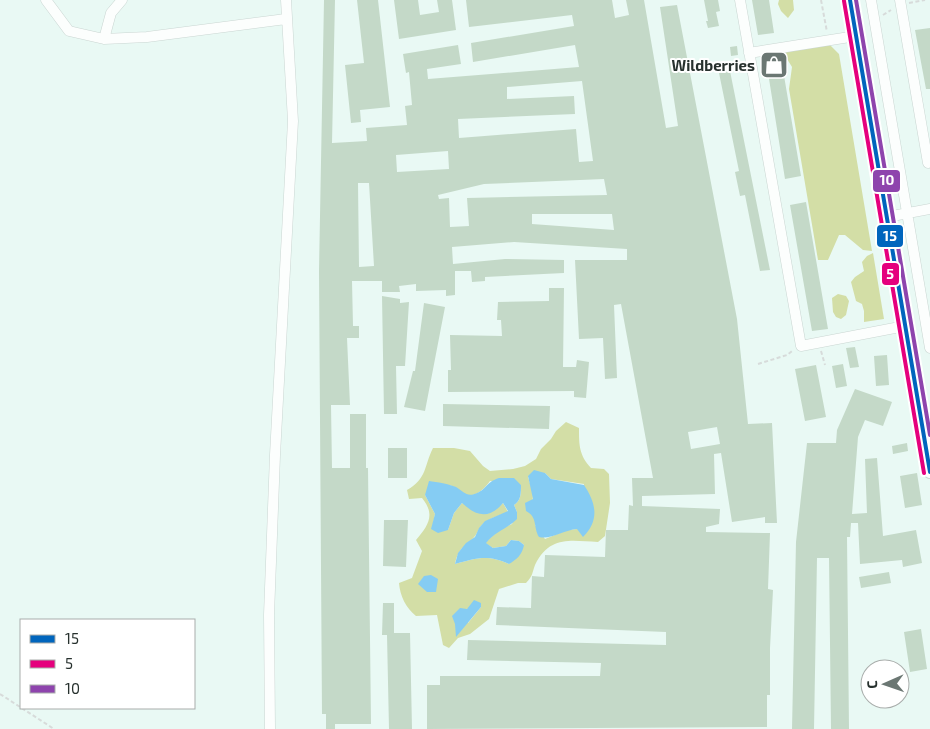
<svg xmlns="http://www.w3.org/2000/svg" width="930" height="729" font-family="'Exo 2',sans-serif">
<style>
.forest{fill:#d3dea6;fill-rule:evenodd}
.water{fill:#85ccf3}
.building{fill:#c4d9c8;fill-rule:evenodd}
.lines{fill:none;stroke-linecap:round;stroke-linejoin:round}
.minor-casing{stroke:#cad6d2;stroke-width:11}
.major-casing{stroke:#cad6d2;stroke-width:14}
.path{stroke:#d7dbda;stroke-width:2;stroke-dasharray:4 2.5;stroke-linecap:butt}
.minor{stroke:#fcfefd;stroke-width:10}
.major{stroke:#fcfefd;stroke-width:12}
.bus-1-casing{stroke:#fff;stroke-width:8}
.bus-2-casing{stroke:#fff;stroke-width:8}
.bus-3-casing{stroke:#fff;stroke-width:8}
.bus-1{stroke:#0065bd;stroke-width:4}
.bus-2{stroke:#e5007d;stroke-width:4}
.bus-3{stroke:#8e44ad;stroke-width:4}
.labels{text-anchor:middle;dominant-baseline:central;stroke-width:4;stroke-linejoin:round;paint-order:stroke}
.poi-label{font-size:15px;font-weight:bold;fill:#27312e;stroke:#fff;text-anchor:end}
.line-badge{stroke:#fff;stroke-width:2}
.badge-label{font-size:14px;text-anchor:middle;font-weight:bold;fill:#fff}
</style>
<rect width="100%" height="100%" fill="#e9f9f4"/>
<path class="forest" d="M779,0H793L794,10L788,18L781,11L778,4Z
M829,44L839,54L872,251L863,250L845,235H839L828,260H818L789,89L792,67L784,54L789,50Z
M873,253L884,319L864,322V311L862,304L856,301L851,282L855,277L864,271L862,262L867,256Z
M838,294L846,296L849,301L846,315L841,319L836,317L833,312L832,298Z
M566,422L579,428C579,445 579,455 591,468L604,469L609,474L610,503L605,536L598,542C571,541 550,535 535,565C532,573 533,576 526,583H518L499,589L489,619L470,634L458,638L449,648L443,645L437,615L416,616C406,608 400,596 399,583L412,578L422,551L416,540C428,526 436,515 422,498L409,499L407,490C427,479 424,466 433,448H454L470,451L483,466L490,471L513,469L525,466L536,459L541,449L551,439L556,431ZM545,473L551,479L584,484L577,529L567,530L545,539L535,525L536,519L532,514L533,493L528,477ZM490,481L521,485C521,493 521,501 514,505L517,512L512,524L500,529L485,543L493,548L506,546L511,540L519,541L524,545L509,564C488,554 476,558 455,564C459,545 466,548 475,536C479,531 480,524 487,521C493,517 501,515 508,512L503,503L496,509L487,514L462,503L454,513L448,530L432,529L435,514L425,495C431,492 440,485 447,485C455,485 457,491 464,494C475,499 484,489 490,481ZM481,607L468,623L466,609Z"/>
<path class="water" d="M534,470L545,473L551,479L584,485C596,503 600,520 583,537L577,529C564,530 551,540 539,537C533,527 538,517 526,511L525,503L533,499L528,476Z
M499,478H514L521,485C521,493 521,501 514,505L517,512V519C507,529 496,531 486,543L493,548L506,546L511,540L519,541L524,545C522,555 517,559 509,564C488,554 476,558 455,564L458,553L466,543L475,537L479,528L485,521L508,511L503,503C489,520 476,516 462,503L454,513L448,530L438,533L431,529L435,514L425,495L429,481C437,482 449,484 456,487C463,491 467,498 477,493C487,489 486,482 499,478Z
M431,575L438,579L436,592H427L418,584L424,576Z
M474,600L481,603V607L456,637L455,624L452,616L460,608L467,609Z"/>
<path class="building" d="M324,0H335L332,143L367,141L366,128L407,125L405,106L412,105L409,72L406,73L403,54L458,45L461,64L427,69L428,79L579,67L575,45L473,62L471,43L574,26L572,15L469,27L466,0H612L615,18L629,15L626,0H644L666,128L678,126L660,7L677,5L737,319L748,424L772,423L777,523H765V517L732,522L721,453L714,454L715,494L642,496V506L720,509L719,524L706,527V532L770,533L768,589L773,590L770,648V695H767V727L427,729V685H440V676H600L601,663L467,660L468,640L666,645V632L496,625L497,607L531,608L532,576L544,577L545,555L605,557L606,530H628L629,505L633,506L632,478H653L621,304L614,305L617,378L605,379L603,338L579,339L575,260H627V249L514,242L452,247L453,264L505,259L564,260V273L485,277V281L472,282L471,271H455V295L446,296V290L416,291V284L399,286L400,292H382V281H352L353,326H359V338H347L350,405H331L332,468H350V414H366V468H368L371,724H335V729H326V714H322L319,271ZM582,81L593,161L579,162L576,129L459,138L458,119L575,114L574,96L507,99V87ZM448,151L449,169L397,172L396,155ZM604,179L607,195L467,198L469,226L450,227L449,198L439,199L438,195L484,184ZM358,183H369L374,266L359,267ZM532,214H612L614,230L532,224ZM717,427L720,444L691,449L688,432Z
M357,0H378L390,107L360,110L361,122L351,123L345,65L364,63Z
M394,0H418L420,15L439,12L437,0H452L456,30L399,39Z
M704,0H718L720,11L716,12L719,26L708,28L706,21H708Z
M752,0H769L774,33L758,35Z
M930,28V89H926L915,30Z
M737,46L738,55L731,56L730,47Z
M781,58L801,176L785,179L766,60Z
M730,71L770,270L760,271L745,195L740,196L735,172L739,171L719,73Z
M806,202L828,329L812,331L790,205Z
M549,288H564L563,367H576L577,360L589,362L586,398L574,397V391L448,392V370H451L450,335L502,336L501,320H497L498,302L549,301Z
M382,296L400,299V303L409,302L405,366H396L397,414H384Z
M424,303L445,307L425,411L404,407L413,371H415Z
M855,347L859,367L850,368L846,348Z
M887,355L889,385L876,386L874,356Z
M843,364L847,386L836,388L832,366Z
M816,365L826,417L805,421L795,369Z
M855,389L892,402L883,426L865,420L858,437L852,514L867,513L865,459L877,458L883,536L916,530L922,563L903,567L902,560L860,564L858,523H851L850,537H847L849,729H831L829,558H817L814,729H792L796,542L807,443H836L837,430Z
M443,404L550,406L549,429L443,426Z
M907,443L908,451L893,454L892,446Z
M388,448H407V478H388Z
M917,473L922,505L905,508L900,476Z
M384,520H408L406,567L383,566Z
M889,572L891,583L861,588L859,577Z
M383,603H394V633H410L412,729H389L387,635H382Z
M921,629L927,669L910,672L904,632Z"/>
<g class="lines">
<defs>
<path id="minor" d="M46,0L69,31L104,39L147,37L286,19
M740,0L801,346L905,326
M871,0L930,348
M900,0L928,163
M104,39L111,13L122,0
M749,53L856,36
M887,217L930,209
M270,729L269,615L275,455L293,121L286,0"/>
<path id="major" d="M850,0L930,472"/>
</defs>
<use href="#minor" class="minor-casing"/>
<use href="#major" class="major-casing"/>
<path class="path" d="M821,0L827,32
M909,3L925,0
M883,15L891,10
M821,351L825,365
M758,364L787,355L792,351
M0,694L54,729"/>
<use href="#minor" class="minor"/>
<use href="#major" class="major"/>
<defs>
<path id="bus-1" d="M850,0L930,472"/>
<path id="bus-2" d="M844,1L924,473"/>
<path id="bus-3" d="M856,0L930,435"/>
</defs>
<use href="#bus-1" class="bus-1-casing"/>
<use href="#bus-2" class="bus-2-casing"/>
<use href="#bus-3" class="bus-3-casing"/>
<use href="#bus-1" class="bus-1"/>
<use href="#bus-2" class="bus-2"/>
<use href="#bus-3" class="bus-3"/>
</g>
<defs>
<symbol id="shop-square" viewBox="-11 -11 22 22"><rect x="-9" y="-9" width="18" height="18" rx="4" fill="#6b7773" stroke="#fff"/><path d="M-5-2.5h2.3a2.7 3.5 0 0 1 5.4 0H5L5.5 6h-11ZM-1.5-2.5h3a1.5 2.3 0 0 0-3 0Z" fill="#fff"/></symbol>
</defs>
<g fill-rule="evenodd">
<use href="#shop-square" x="758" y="49" width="32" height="32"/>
</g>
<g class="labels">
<g class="poi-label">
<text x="755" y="65">Wildberries</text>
</g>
</g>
<g class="line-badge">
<rect x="872" y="169" width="29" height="24" rx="5" fill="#8e44ad"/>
<rect x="876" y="224" width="28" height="24" rx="5" fill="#0065bd"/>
<rect x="881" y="262" width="19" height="24" rx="5" fill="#e5007d"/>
</g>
<g class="badge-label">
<text x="887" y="185">10</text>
<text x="890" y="241">15</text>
<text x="890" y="279">5</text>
</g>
<rect x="20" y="619" width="175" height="90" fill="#ffffff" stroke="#a9adab"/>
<rect x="30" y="635" width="25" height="8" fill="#0065bd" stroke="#a9adab"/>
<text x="65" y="644" font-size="15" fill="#27312e">15</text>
<rect x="30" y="660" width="25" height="8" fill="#e5007d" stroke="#a9adab"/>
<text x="65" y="669" font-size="15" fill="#27312e">5</text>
<rect x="30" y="685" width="25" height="8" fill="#8e44ad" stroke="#a9adab"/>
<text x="65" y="694" font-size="15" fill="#27312e">10</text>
<g transform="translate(885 684) rotate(268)"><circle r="24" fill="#ffffff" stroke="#a9adab"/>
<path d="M0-4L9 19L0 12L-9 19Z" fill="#6b7773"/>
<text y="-8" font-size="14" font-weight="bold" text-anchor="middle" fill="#27312e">С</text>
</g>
</svg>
